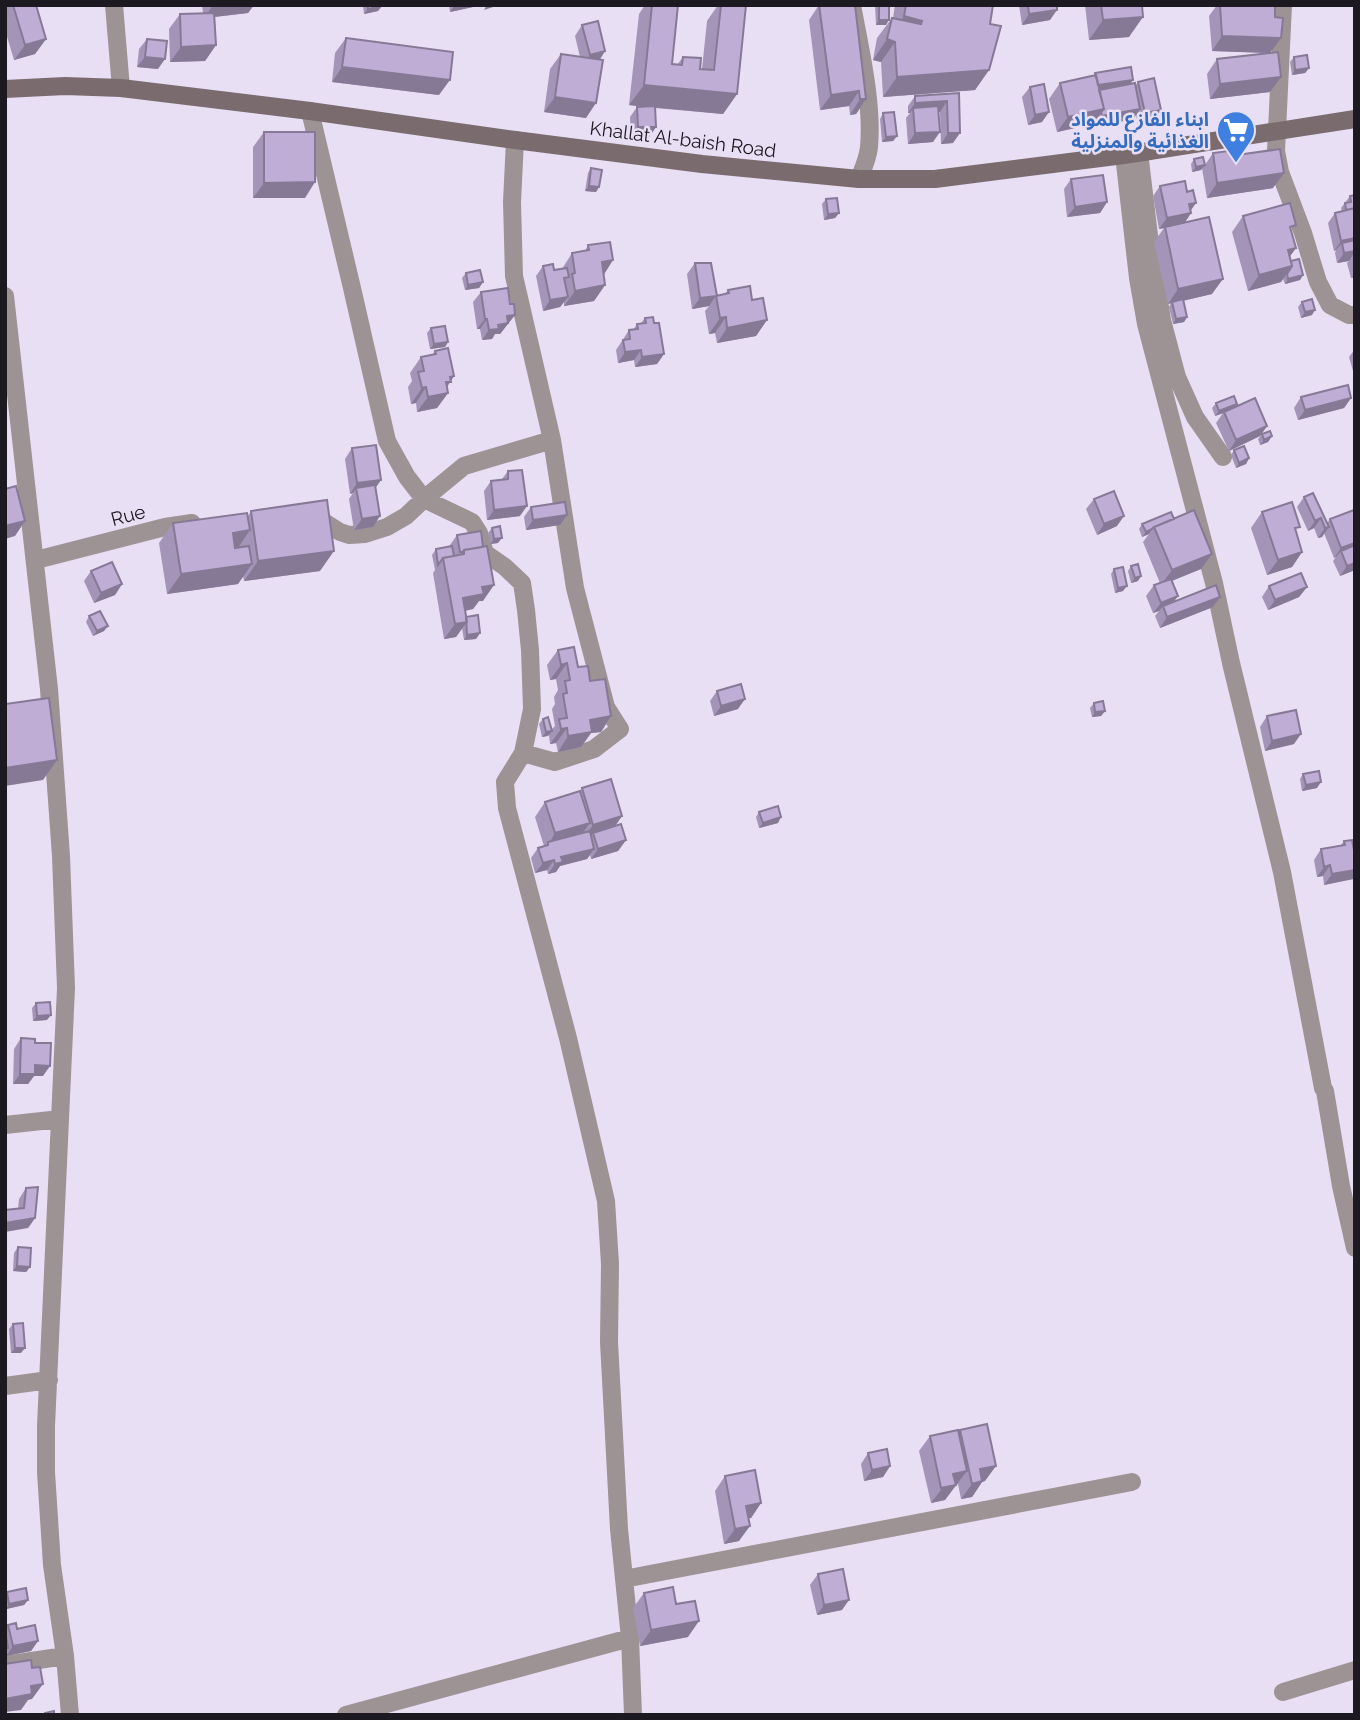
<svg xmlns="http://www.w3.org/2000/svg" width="1360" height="1720" font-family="Raleway,'Noto Sans Arabic',sans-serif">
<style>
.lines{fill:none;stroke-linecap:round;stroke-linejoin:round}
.street{stroke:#9d9294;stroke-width:18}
.secondary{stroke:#7a6b6e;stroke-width:18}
.wall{fill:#a495b8}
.shaded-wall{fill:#867996}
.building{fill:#bfadd6;stroke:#867996;stroke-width:2}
.labels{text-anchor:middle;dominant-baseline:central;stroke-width:5;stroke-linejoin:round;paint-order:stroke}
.shop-label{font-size:19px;font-weight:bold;fill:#366cbe;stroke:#e8dff4;text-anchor:end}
.street-label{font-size:19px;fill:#1c1921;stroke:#e8dff4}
</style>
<rect width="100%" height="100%" fill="#e8dff4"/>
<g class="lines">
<path class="street" d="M114,5L121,88
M852,5C860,49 873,103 869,147C868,158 863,169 859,179
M1283,5L1276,151L1280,172L1303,233L1318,282L1330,305L1349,315H1355
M310,111L352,288L387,441L407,477L424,499L472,522L479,533L485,553L505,567L522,583L526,610L530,650L532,709L523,753L505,782L507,808L568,1038L606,1201L610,1264L609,1342L619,1529L630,1638L633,1715
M515,140L512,202L514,276L552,440L575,588L606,707L620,729L594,749L555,762L523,753
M1139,152L1150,244L1162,320L1177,377L1195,417L1223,457
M1124,155L1138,278L1146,324L1214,583L1231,663L1282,872L1323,1088L1325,1091L1341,1186L1355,1248
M5,296L49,689L61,856L66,988L46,1426V1472L52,1565L65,1656L70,1715
M313,515L340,532L349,535L365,534L387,527L406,516L424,499L464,466L552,440
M36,560L165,527L192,523
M5,1125L60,1119
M5,1386L49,1380
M624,1579L1132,1482
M5,1665L65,1656
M1283,1692L1355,1670
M346,1715L630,1638"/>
<path class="secondary" d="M5,89L65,86L121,88L310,111L515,140L702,164L859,179H935L1124,155L1355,119"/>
</g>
<path class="wall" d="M5,5H36L46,39L35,54L14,60L5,30Z
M202,5H254L248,13L215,17L216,45L205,61L170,62L169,29L180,14L203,13Z
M363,5H381L378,11L364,14Z
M449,5H473V7L450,12Z
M645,5H678L672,64L677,65L683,57L700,69H702L707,21L718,5H746L737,94L723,114L655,108L656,127L649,137L631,138L630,117L637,107H644L629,105L639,14Z
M819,5H855L866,99L856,114L850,115L849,106L820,110L809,20Z
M875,5H889L886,25H876Z
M895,5H993L990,24L989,70L975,90L883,97L881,62L873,60L877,38L892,18H893Z
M1019,5H1057L1050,20L1022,25Z
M1085,5H1142L1129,37L1089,40Z
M1217,5H1275L1271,53L1270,92L1210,99L1207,74L1217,59L1267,53L1212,51L1209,16Z
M582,25L605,51L600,60L586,118L544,112L550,69L561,54L580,57L575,36Z
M346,38L439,95L332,82L335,53Z
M147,39L158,69L137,67L139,49Z
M1294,57L1309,68L1305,73L1292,75L1290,62Z
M1095,73L1133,80L1130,84L1136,85L1138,82L1161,110L1154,120L1138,124L1136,115L1133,119L1095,127L1094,123L1093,124L1057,132L1049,99L1060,83L1093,76Z
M1030,87L1042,122L1028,125L1022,97Z
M959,93L953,143L941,144L940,112H938L933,142L908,144L906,118L910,113H908V106L915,96Z
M883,113L897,136L893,141L882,142L880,119Z
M264,132L305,198H253V147Z
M1213,153L1237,155L1273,188L1207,198L1202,168L1201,170L1192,172L1191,164L1194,159L1205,165Z
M591,168L599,187L596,192L585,191L588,173Z
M1071,179L1107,202L1100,213L1067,217L1064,189Z
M1160,186L1190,211L1191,213L1185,222L1212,294L1183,301L1187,317L1184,322L1173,324L1169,307L1171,303L1168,304L1154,242L1164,228L1159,229L1153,196Z
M1355,195V278H1351L1347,263L1349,261L1337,263L1335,253L1336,250L1334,251L1328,223L1335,213L1342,211L1341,208L1350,196Z
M826,199L839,213L835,218L824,220L822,204Z
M1243,216L1291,232L1296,248L1290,256L1291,261L1303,275L1300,280L1285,284L1283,279L1281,282L1248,291L1232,232Z
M588,245L613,260L603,274L605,285L594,301L564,306V302L560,307L543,311L536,276L543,266L554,270L562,269L572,253L585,251Z
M695,263L716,296L725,294L728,290L752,300L767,320L756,336L717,343L715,333L709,334L705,311L709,306L692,309L687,274Z
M466,273L483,282L479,288L465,290L462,278Z
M481,292L510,304L515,315L500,334H495L492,339L482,340L480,329H477L473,302Z
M1302,302L1312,315L1301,318L1298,307Z
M645,318L654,323L664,354L657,364L635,367L634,360L618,363L616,350L622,341L629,330H633L637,324L641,323Z
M431,328L448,342L445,347L430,349L427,333Z
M1355,349V378L1349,357Z
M435,351L454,376L447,387L448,393L437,408L417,412L416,403L411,404L408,387L412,381L410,373L421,357L432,355Z
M1301,397L1351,398L1344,408L1298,420L1294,408Z
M1216,403L1235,407L1267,426L1260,436L1229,451L1216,423L1223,413L1215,416L1212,408Z
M1262,434L1272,436L1268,442L1260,445L1258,439Z
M352,448L381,480L375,488L373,527L354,530L349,499L353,493L350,494L345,459Z
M1234,450L1249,458L1246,464L1236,468L1231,455Z
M508,471L520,516L487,520L484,491L491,481L502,479Z
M1304,497L1327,523L1330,519L1355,570L1340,576L1333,561L1336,557L1334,558L1324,533L1322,537L1318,538L1314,528L1308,531L1297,507Z
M1094,499L1117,526L1097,535L1086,509Z
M531,507L560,525L526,530L524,517Z
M251,511L320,571L244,581L243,576L238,584L167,594L159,543L173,523L248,516Z
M1171,512L1201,569L1172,581L1174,602L1213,607L1160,628L1155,616L1159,611L1153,613L1146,596L1154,585L1160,583L1143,542L1149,534L1142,537L1139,529L1142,524Z
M1262,512L1296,532L1302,552L1292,567L1267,575L1251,528Z
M492,528L498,543L490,544L488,533Z
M457,535L483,601H479L473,609L465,611L466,617L480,633L476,639L464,640L462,628L456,637L444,639L433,573L435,570L432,555L436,549L450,547V545Z
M1131,566L1138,581L1131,583L1128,571Z
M1114,569L1123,591L1115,593L1111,574Z
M91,571L122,584L115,595L94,603L84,581Z
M1269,586L1307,587L1299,597L1268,610L1262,597Z
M89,616L104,631L93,636L86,622Z
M558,650L578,667L590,681L611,716L601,732L591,733L581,747L558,752L556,743L550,744L549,735L542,737L539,724L543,719L551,730L555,726L552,709L555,704L554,697L558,690L556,679L550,680L547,665Z
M717,691L738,709L714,716L710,701Z
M1094,703L1105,711L1101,716L1092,717L1090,708Z
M1267,716L1294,744L1265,751L1260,727Z
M1303,774L1317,788L1302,791L1300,779Z
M582,788L615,826L626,840L618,851L591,859L590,855L587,859L560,866L556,872L548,874L547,870L535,873L531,858L538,848L544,846L535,817L545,802L580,791Z
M759,812L778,823L759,828L756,817Z
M1344,841L1355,870V878L1324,885L1323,876L1317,877L1314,860L1321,849L1341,845Z
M36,1003L47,1020L33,1021L32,1008Z
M21,1038L35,1043L43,1076H34L28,1084H13L14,1049Z
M26,1188L35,1218L28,1228L18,1209L19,1199Z
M18,1247L30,1267L26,1272L13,1271L14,1253Z
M13,1324L21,1353H11L9,1329Z
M960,1430L985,1481L982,1482L972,1497L961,1499L958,1484L954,1486L945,1500L931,1503L919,1451L930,1436L959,1432Z
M868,1453L890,1466L883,1477L864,1481L861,1464Z
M725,1476L761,1503L751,1518H748L739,1541L724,1544L715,1491Z
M818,1574L842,1610L817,1615L810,1585Z
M7,1592L28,1600L24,1605L6,1609L5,1594Z
M644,1593L676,1604L688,1637L640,1646L633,1608Z
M8,1625L38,1641L31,1651L6,1656L5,1629Z"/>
<path class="shaded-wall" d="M213,5H254L248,13L204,18Z
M455,5H473V7L450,12Z
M487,5H494L493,7L484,10Z
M382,6L378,11L364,14L368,9Z
M1057,10L1050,20L1022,25L1029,14Z
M904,16L922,21L908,41L890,36Z
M1143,17L1129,37L1089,40L1103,20Z
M879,20H889L886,25H876Z
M1222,36L1281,38L1270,53L1212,51Z
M46,39L35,54L14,60L25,45Z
M887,39L895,42L881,62L873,60Z
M216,45L205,61L170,62L181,47Z
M605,51L598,61L583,65L590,55Z
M145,57L165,59L158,69L137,67Z
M342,67L450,80L439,95L332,82Z
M1309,68L1305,73L1292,75L1295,70Z
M989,70L975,90L883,97L897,77Z
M1281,77L1270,92L1210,99L1220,84Z
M1133,80L1126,90L1098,94L1097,85Z
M644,85L737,94L723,114L629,105Z
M859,91L849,106L820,110L831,95Z
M555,97L596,103L586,118L544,112Z
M860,99H866L856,114L850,115Z
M947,101L940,112L914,113L913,108L910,113H908L915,103Z
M1104,109L1093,124L1057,132L1068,117Z
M1140,109L1133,119L1095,127L1102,116Z
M1161,110L1154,120L1138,124L1145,113Z
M1049,112L1042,122L1028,125L1035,115Z
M638,127H656L649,137L631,138Z
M940,132L933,142L908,144L915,133Z
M948,133H960L953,143L941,144Z
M897,136L893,141L882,142L886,137Z
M1205,165L1201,170L1192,172L1196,167Z
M1284,173L1273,188L1207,198L1217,183Z
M315,182L305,198H253L264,183Z
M589,186L599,187L596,192L585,191Z
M1107,202L1100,213L1067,217L1075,207Z
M1196,203L1189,213V204Z
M839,213L835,218L824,220L828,214Z
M1191,213L1184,224L1159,229L1167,218Z
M1355,238V246L1342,243L1336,250L1334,251L1341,241Z
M1296,248L1285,263L1288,250Z
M1355,251V255L1354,253L1349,261L1337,263L1344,253Z
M613,260L603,276L602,262Z
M1292,266L1281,282L1248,291L1259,275Z
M1303,275L1300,280L1285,284L1288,279Z
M1223,279L1212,294L1168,304L1178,289Z
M483,282L479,288L465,290L468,285Z
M605,285L594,301L564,306L575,291Z
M716,296L709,306L692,309L700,298Z
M568,297L560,307L543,311L550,300Z
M1315,310L1312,315L1301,318L1305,312Z
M515,315L500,334H495L492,339L482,340L489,330L507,316Z
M726,317L715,333L709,334L720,318Z
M1187,317L1184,322L1173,324L1176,319Z
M485,319H487L480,329H477Z
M767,320L756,336L717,343L727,328Z
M448,342L445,347L430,349L434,344Z
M641,350L634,360L618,363L625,352Z
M664,354L657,364L635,367L642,357Z
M454,376L442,394L448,393L437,408L417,412L428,397L450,377Z
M426,387L416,403L411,404L422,388Z
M1351,398L1344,408L1298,420L1305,410Z
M1237,404L1233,410L1215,416L1219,411Z
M1267,426L1260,436L1229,451L1236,440Z
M1272,436L1268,442L1260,445L1264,440Z
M1249,458L1246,464L1236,468L1239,463Z
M381,480L374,490L356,488L353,493L350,494L357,483Z
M527,506L520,516L487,520L494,510Z
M567,515L560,525L526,530L533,520Z
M380,516L373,527L354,530L362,519Z
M1124,516L1117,526L1097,535L1104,524Z
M1321,518L1314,528L1308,531L1315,521Z
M25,521L15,536L5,539V526Z
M1329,527L1322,537L1318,538L1325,528Z
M1152,529L1149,534L1142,537L1146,532Z
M250,530L236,551L233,533Z
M502,538L498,543L490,544L494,539Z
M1355,543V550L1341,551L1336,557L1334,558L1341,548Z
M334,551L320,571L244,581L258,561Z
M1302,552L1292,567L1267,575L1278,560Z
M1212,554L1201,569L1161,585L1172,570Z
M1355,563V570L1340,576L1347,566Z
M252,564L238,584L167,594L181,574Z
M1141,576L1138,581L1131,583L1135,578Z
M122,584L115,595L94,603L101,593Z
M494,585L483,601H479L473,609L452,613L463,598L482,587Z
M1127,586L1123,591L1115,593L1118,588Z
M1307,587L1299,597L1268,610L1275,600Z
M1178,596L1171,606H1163L1159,611L1153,613L1161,603Z
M1220,597L1213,607L1160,628L1167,617Z
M467,622L456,637L444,639L455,624Z
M108,626L104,631L93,636L97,631Z
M480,633L476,639L464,640L467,635Z
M567,663L556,679L550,680L561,665Z
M745,699L738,709L714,716L721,706Z
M1105,711L1101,716L1092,717L1095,712Z
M611,716L601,732L591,733L581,747L558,752L568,736L590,720Z
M567,728L556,743L550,744L561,729Z
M552,731L548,736L542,737L546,732Z
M1301,734L1294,744L1265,751L1272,741Z
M57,760L43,780L5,786V768Z
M1321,782L1317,788L1302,791L1306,785Z
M622,816L612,831L593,833L589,838L582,840L593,825Z
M781,817L778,823L759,828L763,823Z
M590,823L579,838L548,845L555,833Z
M626,840L618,851L591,859L598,849Z
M594,849L587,859L560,866L556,872L548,874L555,864L561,857Z
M554,860L547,870L535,873L543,863Z
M1330,865L1323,876L1317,877L1324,867Z
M1355,870L1354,879L1324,885L1332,874Z
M51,1015L47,1020L33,1021L37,1016Z
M35,1065L50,1066L43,1076H34L28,1084H13L20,1074Z
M35,1218L28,1228L5,1232V1223Z
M17,1266L30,1267L26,1272L13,1271Z
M15,1348H25L21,1353H11Z
M890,1466L883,1477L864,1481L872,1470Z
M996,1466L985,1481L982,1482L972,1497L961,1499L972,1484L980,1469Z
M967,1471L945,1500L931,1503L953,1474Z
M761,1503L751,1518L735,1521L746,1506Z
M750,1526L739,1541L724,1544L735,1529Z
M28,1600L24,1605L6,1609L9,1604Z
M849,1600L842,1610L817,1615L824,1605Z
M699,1621L688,1637L640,1646L651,1630Z
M38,1641L31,1651L6,1656L13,1646Z
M43,1684L32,1699L28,1700L21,1710L5,1712V1699L31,1686Z"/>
<path class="building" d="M13,5H36L46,39L25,45Z
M368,5H381L382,6L368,9Z
M652,5H678L672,64L682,65L683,57L701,58L700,69L714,70L721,5H746L737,94L644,85Z
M819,5H829V6L855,5L866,99H860L859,91L831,95Z
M879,5H889V20H879Z
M906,5H993L990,24L1001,26L989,70L897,77L895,42L887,39L892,18L921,24L922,21L904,16Z
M1028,5H1057V10L1029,14Z
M1101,5H1142L1143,17L1103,20Z
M1220,5H1275V17L1283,18L1281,38L1222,36Z
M214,13L216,45L181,47L180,14Z
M598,21L605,51L590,55L582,25Z
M346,38L453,52L450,80L342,67Z
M147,39L167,41L165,59L145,57Z
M1278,52L1281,77L1220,84L1217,59Z
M561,54L603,60L596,103L555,97Z
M1307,55L1309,68L1295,70L1294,57Z
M1131,67L1133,80L1098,85L1095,73Z
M1096,75L1104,109L1068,117L1060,83Z
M1154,78L1161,110L1145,113L1138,82Z
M1135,83L1140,109L1102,116L1101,112L1104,109L1099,90Z
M1044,84L1049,112L1035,115L1030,87Z
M959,93L960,133H948L947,101L915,103V96Z
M655,106L656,127H638L637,107Z
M938,106L940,132L915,133L913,108Z
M894,112L897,136L886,137L883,113Z
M264,132H315V182L264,183Z
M1280,149L1284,173L1217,183L1213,153L1236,150L1237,155Z
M1203,157L1205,165L1196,167L1194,159Z
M591,168L602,170L599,187L589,186Z
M1103,175L1107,202L1075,207L1071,179Z
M1185,181L1187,192L1193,190L1196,203L1189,204L1191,213L1167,218L1160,186Z
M1355,195V208L1346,210L1345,203L1351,202L1350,196Z
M837,198L839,213L828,214L826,199Z
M1290,203L1296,225L1290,227L1296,248L1288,250L1292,266L1259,275L1243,216Z
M1355,208V238L1341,241L1335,213Z
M1209,217L1223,279L1178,289L1165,227Z
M1355,240V251L1344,253L1342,243Z
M610,242L613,260L602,262L605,285L575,291L572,274L575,273L572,253L589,250L588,245Z
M1299,259L1303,275L1288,279L1287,274L1292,266L1291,261Z
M695,263H711L717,296L700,298Z
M553,264L554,270L567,268L569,277L564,278L568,297L550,300L543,266Z
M480,270L483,282L468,285L466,273Z
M750,286L752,300L763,298L767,320L727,328L726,317L720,318L716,296L729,293L728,290Z
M508,288L510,304H514L515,315L507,316L508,323L498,325L499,329L489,330L487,319H485L481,292Z
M1183,299L1187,317L1176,319L1172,302Z
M1312,299L1315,310L1305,312L1302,302Z
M653,317L654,323H659L664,354L642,357L641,350L625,352L623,340L630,339L629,330L638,329L637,324L646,323L645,318Z
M445,326L448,342L434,344L431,328Z
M448,348L454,376L450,377L451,382H446L448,393L428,397L426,387L422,388L418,372L424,371L421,357L436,354L435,351Z
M1348,385L1351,398L1305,410L1301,397Z
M1234,396L1237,404L1219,411L1216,403Z
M1255,398L1267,426L1236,440L1224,412Z
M1270,431L1272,436L1264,440L1262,434Z
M376,445L381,480L357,483L352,448Z
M1244,446L1249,458L1239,463L1234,450Z
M522,470L527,506L494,510L491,481L508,479V471Z
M375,485L380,516L362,519L356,488Z
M16,486L25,521L5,526V489Z
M1114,491L1124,516L1104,524L1094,499Z
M1313,493L1329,527L1325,528L1321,518L1315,521L1304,497Z
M327,500L334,551L258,561L251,511Z
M565,502L567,515L533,520L531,507Z
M1292,502L1300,527L1295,528L1302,552L1278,560L1262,512Z
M1194,510L1212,554L1172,570L1154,527Z
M1354,510L1355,543L1341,548L1330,519Z
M1171,512L1174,519L1154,527L1152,529L1146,532L1142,524Z
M247,513L250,530L233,533L235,548L249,546L252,564L181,574L173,523Z
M500,526L502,538L494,539L492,528Z
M481,531L483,547L464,550L463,552H460L457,535Z
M1355,545V563L1347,566L1341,551Z
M452,546L454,556L443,558L438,565L436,549Z
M487,546L494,585L482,587L484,594L463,598L467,622L455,624L443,558L464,554V550Z
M112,562L122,584L101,593L91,571Z
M1138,564L1141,576L1135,578L1131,566Z
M1123,567L1127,586L1118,588L1114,569Z
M1301,573L1307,587L1275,600L1269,586Z
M1171,579L1178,596L1161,603L1154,585Z
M1216,585L1220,597L1167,617L1163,606Z
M100,611L108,626L97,631L89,616Z
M478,615L480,633L467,635L466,617Z
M574,647L578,667L588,666L590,681L605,679L611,716L590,720L592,732L568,736L567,728L561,729L559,719L567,718L563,694L567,693L565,681L570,680L567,663L561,665L558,650Z
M741,684L745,699L721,706L717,691Z
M49,698L57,760L5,768V704Z
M1103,701L1105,711L1095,712L1094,703Z
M1296,710L1301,734L1272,741L1267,716Z
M548,717L552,731L546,732L543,719Z
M1319,771L1321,782L1306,785L1303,774Z
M611,779L622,816L593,825L582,788Z
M580,791L590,823L555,833L545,802Z
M778,806L781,817L763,823L759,812Z
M621,824L626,840L598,849L593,833Z
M590,831L594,849L561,857L563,862L555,864L554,860L543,863L538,848L548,845V842Z
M1352,840L1355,855V870L1332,874L1330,865L1324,867L1321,849L1345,845L1344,841Z
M50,1002L51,1015L37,1016L36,1003Z
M21,1038L35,1039V1043H51L50,1066L35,1065V1074H20Z
M38,1187L35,1218L5,1223V1210L24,1208L26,1188Z
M18,1247L31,1248L30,1267L17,1266Z
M23,1323L25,1348H15L13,1324Z
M987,1424L996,1466L980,1469L982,1481L972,1484L960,1430Z
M958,1430L967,1471L953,1474L956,1485L941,1488L930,1436Z
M887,1449L890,1466L872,1470L868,1453Z
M755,1470L761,1503L746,1506L750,1526L735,1529L725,1476Z
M843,1569L849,1600L824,1605L818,1574Z
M673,1587L676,1604L695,1601L699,1621L651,1630L644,1593Z
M26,1588L28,1600L9,1604L7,1592Z
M16,1623L17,1629L35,1625L38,1641L13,1646L8,1625Z
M5,1629L8,1648H5Z
M31,1660L32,1668L40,1667L43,1684L31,1686L32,1694L5,1699V1664Z
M54,1711V1715H45V1713Z"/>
<defs>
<symbol id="supermarket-pin" viewBox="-11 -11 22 30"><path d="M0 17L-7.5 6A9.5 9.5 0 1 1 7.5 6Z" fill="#3f7fe0" stroke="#e8dff4"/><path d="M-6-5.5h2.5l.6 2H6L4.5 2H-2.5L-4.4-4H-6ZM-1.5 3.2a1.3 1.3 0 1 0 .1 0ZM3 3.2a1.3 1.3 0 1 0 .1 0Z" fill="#fff"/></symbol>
</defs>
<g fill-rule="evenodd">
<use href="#supermarket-pin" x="1214" y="108" width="44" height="60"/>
</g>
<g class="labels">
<g class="shop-label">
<text x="1209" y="119">ابناء الفازع للمواد<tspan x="1209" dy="22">الغذائية والمنزلية</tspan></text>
</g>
<g class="street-label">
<text transform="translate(683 139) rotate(7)">Khallat Al-baish Road</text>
<text transform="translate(128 515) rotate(-15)">Rue</text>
</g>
</g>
<rect width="1360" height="1720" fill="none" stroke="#1c1921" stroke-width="14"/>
</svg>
